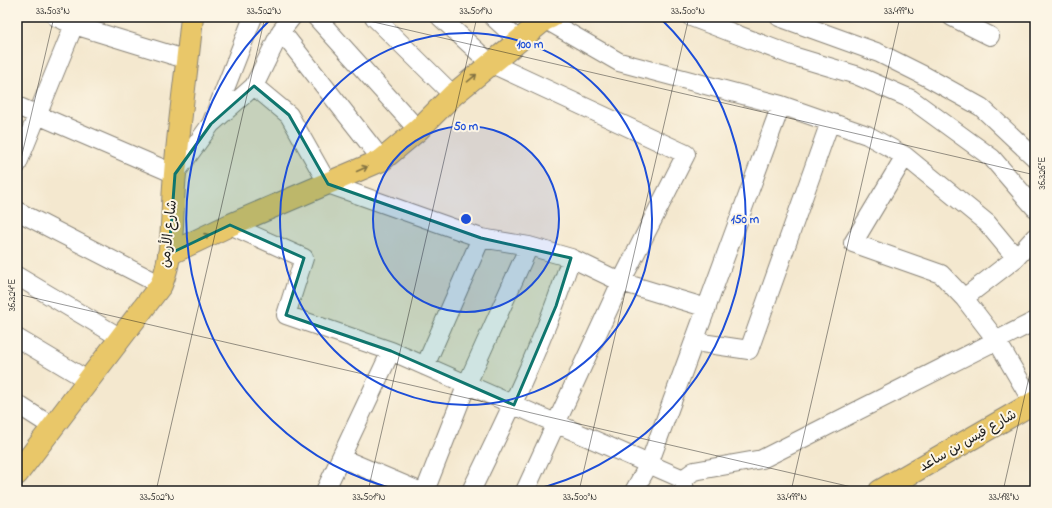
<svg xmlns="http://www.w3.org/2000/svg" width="1052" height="508" font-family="'Indie Flower','Playpen Sans Arabic',sans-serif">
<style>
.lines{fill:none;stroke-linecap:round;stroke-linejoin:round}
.minor-casing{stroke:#888276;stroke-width:20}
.major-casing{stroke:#888276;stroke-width:24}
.minor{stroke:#fff;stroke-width:18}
.major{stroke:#e9c769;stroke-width:22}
.oneway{stroke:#827242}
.marked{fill:#0f766e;fill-opacity:0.2;stroke:#0f766e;stroke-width:3;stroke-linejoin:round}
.ticks{fill:none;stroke:#1c1c1c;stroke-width:1;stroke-opacity:0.45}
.ring{fill:none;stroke:#1d4ed8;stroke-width:2}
.labels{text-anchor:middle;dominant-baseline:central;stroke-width:4;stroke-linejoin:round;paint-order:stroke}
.street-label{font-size:14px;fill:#1c1c1c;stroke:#fcf5e5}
.centre{fill:#1d4ed8;stroke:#fcf5e5;stroke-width:2}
.ring-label{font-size:12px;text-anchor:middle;font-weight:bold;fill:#1d4ed8;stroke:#fcf5e5;stroke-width:4;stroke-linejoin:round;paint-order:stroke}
.neatline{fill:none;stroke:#1c1c1c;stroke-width:1.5}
.ticks-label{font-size:10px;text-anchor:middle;fill:#1c1c1c}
</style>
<rect width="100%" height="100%" fill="#fcf5e5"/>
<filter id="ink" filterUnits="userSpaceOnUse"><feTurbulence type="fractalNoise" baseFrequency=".025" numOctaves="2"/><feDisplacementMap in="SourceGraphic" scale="8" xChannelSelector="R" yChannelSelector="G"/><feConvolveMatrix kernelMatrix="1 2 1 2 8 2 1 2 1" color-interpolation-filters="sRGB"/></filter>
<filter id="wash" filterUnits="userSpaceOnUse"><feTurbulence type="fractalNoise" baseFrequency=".012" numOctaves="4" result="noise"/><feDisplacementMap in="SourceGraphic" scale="16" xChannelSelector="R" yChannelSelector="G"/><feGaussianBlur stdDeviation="0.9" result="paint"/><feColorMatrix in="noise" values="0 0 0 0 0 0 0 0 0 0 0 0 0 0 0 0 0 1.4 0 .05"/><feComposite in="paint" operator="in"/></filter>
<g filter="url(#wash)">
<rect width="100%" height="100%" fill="#f4e8cf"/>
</g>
<g filter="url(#ink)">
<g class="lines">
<defs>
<path id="minor" d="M56,17L74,25L188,60
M316,17L418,130
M374,17L453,95
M440,17L490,63L686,154L621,282L525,491
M493,17L519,41
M541,17L619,62L781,105L867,135L905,156L987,223L1016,258
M691,17L793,56L856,75L911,99L992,158L1035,208
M779,17L879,53L925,76L981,107L1035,158
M952,17L990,36
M281,31L382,160
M254,86L289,115L328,184L481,238L529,246L571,258L621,282L707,308
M17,106L175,174L211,124L254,86L281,31L292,17
M212,122L253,17
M905,156L853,243L941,274L964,298L997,341L1033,403
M17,165L74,25
M17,211L161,285
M230,225L304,258L286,315L391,351L683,479
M17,276L121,338
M964,298L1016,258L1035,237
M17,338L89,381
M695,342L749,350L830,122
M425,366L481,238
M17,404L53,427
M341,458L419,491
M325,491L391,351
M425,491L467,384L529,246
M471,491C508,415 545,339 571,258
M634,491L649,464L781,105
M685,491L683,479L694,471L762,459L1035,321"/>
<path id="major" d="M169,254L230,225L382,160L418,130L453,95L544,20L551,17
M17,474L161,285C175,252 171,210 175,174C179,122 187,69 192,17
M880,491L1035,402"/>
</defs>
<use href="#minor" class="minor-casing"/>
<use href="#major" class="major-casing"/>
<use href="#minor" class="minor"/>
<use href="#major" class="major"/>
</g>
<defs><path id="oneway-shaft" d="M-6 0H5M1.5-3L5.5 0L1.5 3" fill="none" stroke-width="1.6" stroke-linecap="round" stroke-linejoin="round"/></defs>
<g class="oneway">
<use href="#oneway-shaft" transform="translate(472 78) rotate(-40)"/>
<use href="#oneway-shaft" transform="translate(362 169) rotate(-24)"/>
<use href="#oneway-shaft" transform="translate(204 237) rotate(-26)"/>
</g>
</g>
<path class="marked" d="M254,86L289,115L328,184L481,238L571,258L556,306L514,405L391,351L286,315L304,258L230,225L169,254L175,174L211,124Z"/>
<path class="ticks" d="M352,17L1035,175M17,176L54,17M17,294L869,491M156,491L265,17M368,491L477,17M579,491L689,17M791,491L900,17M1003,491L1035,351"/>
<circle cx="466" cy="219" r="93" fill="#1d4ed8" fill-opacity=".12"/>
<g class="ring">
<circle cx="466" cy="219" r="93"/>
<circle cx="466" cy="219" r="186"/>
<path d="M403 491A279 279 0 0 1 272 18M660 18A279 279 0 0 1 529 491"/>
</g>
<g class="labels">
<g class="street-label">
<text transform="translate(169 234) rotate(-84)">شارع الأرمن</text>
<text transform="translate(968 441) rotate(-30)">شارع قيس بن ساعد</text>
</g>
</g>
<circle cx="466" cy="219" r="6" class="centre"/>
<g class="ring-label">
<text x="530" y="48">100 m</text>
<text x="466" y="130">50 m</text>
<text x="745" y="223">150 m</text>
</g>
<rect width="1052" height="508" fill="none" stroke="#fcf5e5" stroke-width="44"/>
<rect x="22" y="22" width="1008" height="464" class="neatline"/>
<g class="ticks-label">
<text x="53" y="14">33.503°N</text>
<text x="264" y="14">33.502°N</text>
<text x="476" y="14">33.501°N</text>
<text x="688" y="14">33.500°N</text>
<text x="899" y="14">33.499°N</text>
<text transform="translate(1041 173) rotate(-90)" y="4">36.326°E</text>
<text transform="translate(11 295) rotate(-90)" y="4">36.324°E</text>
<text x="157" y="500">33.502°N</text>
<text x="369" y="500">33.501°N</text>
<text x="580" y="500">33.500°N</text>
<text x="792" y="500">33.499°N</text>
<text x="1004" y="500">33.498°N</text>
</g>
</svg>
